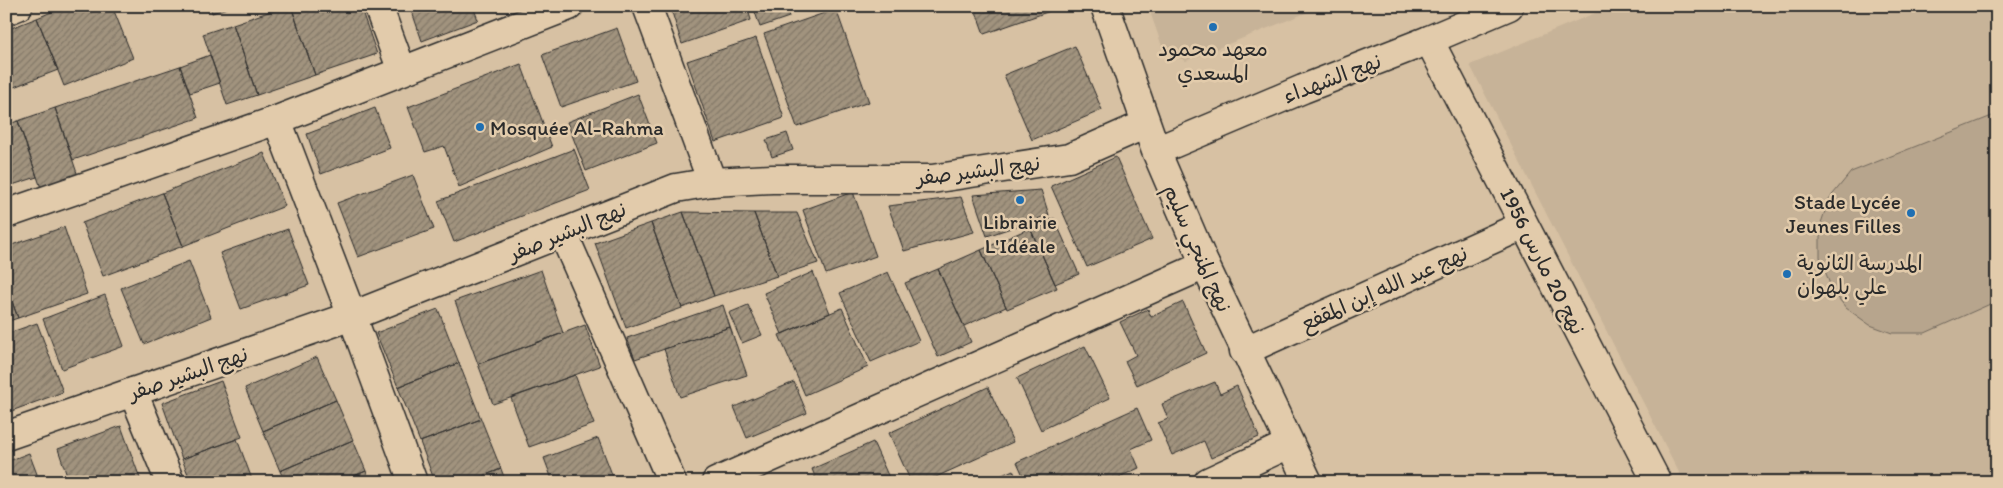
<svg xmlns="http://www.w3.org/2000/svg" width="2003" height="488" font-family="Itim,'Playpen Sans Arabic',sans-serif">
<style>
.built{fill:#c7b398}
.grass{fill:#b7a58d;stroke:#71685c}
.building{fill:url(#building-hatch);stroke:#2b2b2b}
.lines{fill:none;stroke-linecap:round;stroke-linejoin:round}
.minor-casing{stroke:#2b2b2b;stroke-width:31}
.tertiary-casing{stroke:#2b2b2b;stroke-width:31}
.minor{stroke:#e2cbab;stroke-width:28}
.tertiary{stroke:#e2cbab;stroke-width:28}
.poi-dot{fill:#1f6fb2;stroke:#e2cbab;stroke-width:2}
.labels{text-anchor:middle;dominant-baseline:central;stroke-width:5;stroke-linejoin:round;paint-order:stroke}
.poi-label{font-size:21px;fill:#2b2b2b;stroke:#e2cbab}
.street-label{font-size:21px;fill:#2b2b2b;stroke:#e2cbab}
</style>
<defs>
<pattern id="building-hatch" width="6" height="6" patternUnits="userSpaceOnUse" patternTransform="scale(1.25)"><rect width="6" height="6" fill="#a1937e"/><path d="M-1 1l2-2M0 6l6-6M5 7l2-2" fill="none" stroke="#837867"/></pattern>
</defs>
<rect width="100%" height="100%" fill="#d7c1a3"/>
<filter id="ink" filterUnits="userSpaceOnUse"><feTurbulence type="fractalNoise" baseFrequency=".02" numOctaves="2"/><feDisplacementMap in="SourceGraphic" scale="10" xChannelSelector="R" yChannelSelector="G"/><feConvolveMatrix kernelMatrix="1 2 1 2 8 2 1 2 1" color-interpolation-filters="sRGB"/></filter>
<g filter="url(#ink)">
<path class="built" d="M1148,6H1323L1186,61L1163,49Z
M1612,6H1997V482H1684L1470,65Z"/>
<path class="grass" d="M1997,114V301L1925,333H1892L1870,325L1846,308L1832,290L1820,257V226L1829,199L1851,172Z"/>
<path class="building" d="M66,6H112L133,58L64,86L37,18Z
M210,6H233L212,13Z
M286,6H291L315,75L257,95L233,24Z
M291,6H360L377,54L315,75Z
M410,6H473L478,20L422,41Z
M670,6H747L751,20L682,44Z
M753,6H786L789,17L760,27Z
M974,6H1048L1050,11L984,34Z
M836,9L869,102L797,127L764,34Z
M37,18L58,70L6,90V30Z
M233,24L257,95L227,105L203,34Z
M617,28L636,81L561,107L542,55Z
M756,38L784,118L715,142L687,61Z
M1075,46L1102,110L1032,140L1004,75Z
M210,55L220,83L190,93L180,66Z
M521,64L552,147L459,187L444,146L425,152L408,107Z
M180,66L198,118L73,160L55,108Z
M638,94L657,143L586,171L567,122Z
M55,108L80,182L43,194L18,121Z
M375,108L390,148L321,174L307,134Z
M18,121L37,177L6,187V125Z
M787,133L793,150L772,157L766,140Z
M574,149L590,190L454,242L438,201Z
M264,153L285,206L183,246L162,193Z
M1116,157L1152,239L1087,267L1051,186Z
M413,175L434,229L358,257L337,203Z
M1041,190L1049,215L987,236L973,195Z
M853,192L876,256L826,274L803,210Z
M162,193L183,246L103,276L82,223Z
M961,197L974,232L904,251L888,206Z
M683,212L754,213L777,276L714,296Z
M683,212L714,296L682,308L651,223Z
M754,213H797L818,263L777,276Z
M1054,218L1079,274L1055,284L1030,228Z
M651,223L682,308L626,328L595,243Z
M64,227L87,294L18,318L6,285V247Z
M1030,228L1057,288L1007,309L981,250Z
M288,229L309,285L241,309L220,253Z
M981,250L1006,307L964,326L938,269Z
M189,261L211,317L144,344L121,288Z
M938,269L971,342L938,357L905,283Z
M541,270L563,333L478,364L455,301Z
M813,272L830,313L782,334L764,293Z
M888,272L919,341L871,362L840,293Z
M6,285L18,318L6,322Z
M105,295L124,346L62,369L43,319Z
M1183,302L1206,353L1137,385L1125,361L1136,355L1120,322L1148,309L1151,317Z
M723,305L730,327L635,359L627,338Z
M748,305L762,335L742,343L729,313Z
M842,308L868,367L805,395L779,335Z
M438,309L459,363L398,387L376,333Z
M37,323L63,392L6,413V334Z
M585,325L600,366L493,404L478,364Z
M730,327L747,375L680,397L664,349Z
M1085,346L1110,398L1041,430L1017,378Z
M317,357L336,400L263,431L245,388Z
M459,363L481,419L420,442L398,387Z
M575,375L594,424L529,447L511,398Z
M221,381L242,437L182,459L162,403Z
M794,382L807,413L747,438L734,407Z
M1215,382L1220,394L1237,386L1259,437L1211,458L1204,441L1172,455L1158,423L1168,419L1162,404Z
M988,387L1013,442L925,482H911L889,433Z
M336,400L353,440L280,471L263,431Z
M1137,408L1151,440L1131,449L1139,468L1108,482H1063L1061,477L1052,482H1026L1017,462Z
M481,419L501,469L468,482H435L420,442Z
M121,426L141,481L69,482L58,449Z
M598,438L615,482H553L544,458Z
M237,439L253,482H191L182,459Z
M353,440L366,471L340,482H285L280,471Z
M873,442L891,482H817L812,469Z
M29,453L40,482H6V462Z
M501,469L506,482H468Z
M1013,470L1018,482H987Z
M366,471L371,482H340Z"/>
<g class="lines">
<defs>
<path id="minor" d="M378,6L402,71
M647,6L712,182
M6,11L18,6
M1429,40L1657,482
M277,120L352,316L413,482
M6,214L277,120L569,6
M563,233L672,482
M1244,351L1524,225
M133,392L170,482
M716,482L1205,265
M1208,482L1289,444"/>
<path id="tertiary" d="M1105,6L1156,151L1205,265L1308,482
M1156,151L1303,89L1429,40L1509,6
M6,436L352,316L676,188L712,182L772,179H932L1069,158L1146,124"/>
</defs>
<use href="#minor" class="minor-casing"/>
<use href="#tertiary" class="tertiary-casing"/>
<use href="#minor" class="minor"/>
<use href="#tertiary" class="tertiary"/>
</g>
</g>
<g class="poi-dot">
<circle cx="1213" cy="27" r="5"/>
<circle cx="480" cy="127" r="5"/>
<circle cx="1020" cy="200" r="5"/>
<circle cx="1911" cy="213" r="5"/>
<circle cx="1787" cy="274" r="5"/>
</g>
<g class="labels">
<g class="poi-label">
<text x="1213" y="48">معهد محمود<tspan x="1213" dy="24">المسعدي</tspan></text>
<text x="490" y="127" text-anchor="start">Mosquée Al-Rahma</text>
<text x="1901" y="201" text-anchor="end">Stade Lycée<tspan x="1901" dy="24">Jeunes Filles</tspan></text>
<text x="1020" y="221">Librairie<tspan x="1020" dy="24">L'Idéale</tspan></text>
<text x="1797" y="262" text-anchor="start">المدرسة الثانوية<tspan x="1797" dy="24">علي بلهوان</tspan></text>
</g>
<g class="street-label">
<text transform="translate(1332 78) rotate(-21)">نهج الشهداء</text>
<text transform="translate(978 170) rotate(-7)">نهج البشير صفر</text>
<text transform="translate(567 231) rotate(-22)">نهج البشير صفر</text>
<text transform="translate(1198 248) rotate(66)">نهج المنجي سليم</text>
<text transform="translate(1543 261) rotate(63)">نهج 20 مارس 1956</text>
<text transform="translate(1384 288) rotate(-24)">نهج عبد الله إبن المقفع</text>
<text transform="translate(188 373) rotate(-19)">نهج البشير صفر</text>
</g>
</g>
<rect width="2003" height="488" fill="none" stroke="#e2cbab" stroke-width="25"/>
<rect x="12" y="12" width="1978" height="463" fill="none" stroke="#2b2b2b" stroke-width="2" filter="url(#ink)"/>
</svg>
